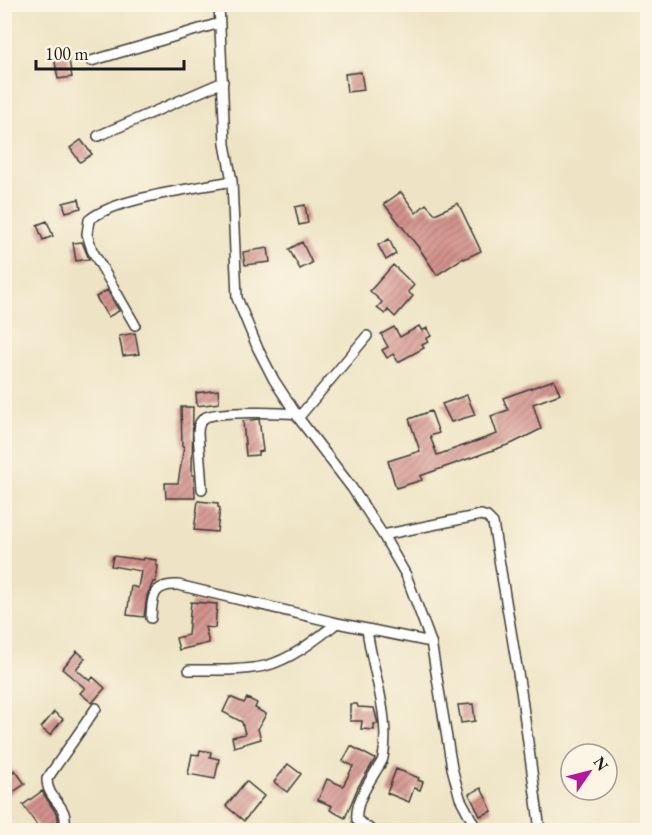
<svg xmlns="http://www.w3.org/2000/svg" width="652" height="835" font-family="'EB Garamond',serif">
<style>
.building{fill:url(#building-hatch)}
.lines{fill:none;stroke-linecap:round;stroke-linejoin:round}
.minor-casing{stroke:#3c3a35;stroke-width:12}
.minor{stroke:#fff;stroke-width:9}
</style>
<defs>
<pattern id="building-hatch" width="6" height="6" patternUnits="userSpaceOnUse" patternTransform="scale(1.5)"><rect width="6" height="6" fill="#d3928d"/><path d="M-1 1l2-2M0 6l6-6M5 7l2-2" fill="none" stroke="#aa7672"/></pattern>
</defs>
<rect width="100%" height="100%" fill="#fcf5e5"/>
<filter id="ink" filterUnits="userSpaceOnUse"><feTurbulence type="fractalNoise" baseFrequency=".0167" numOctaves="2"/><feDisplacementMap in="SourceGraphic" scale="12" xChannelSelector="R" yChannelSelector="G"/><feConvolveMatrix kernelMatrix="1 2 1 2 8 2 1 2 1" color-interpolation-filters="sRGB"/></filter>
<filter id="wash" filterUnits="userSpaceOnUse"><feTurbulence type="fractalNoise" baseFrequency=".008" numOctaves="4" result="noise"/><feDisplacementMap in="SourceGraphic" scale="24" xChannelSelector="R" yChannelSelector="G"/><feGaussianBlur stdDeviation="1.35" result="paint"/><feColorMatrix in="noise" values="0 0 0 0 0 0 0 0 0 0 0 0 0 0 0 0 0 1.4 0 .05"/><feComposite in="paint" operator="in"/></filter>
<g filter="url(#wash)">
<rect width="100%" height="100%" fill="#eee4c5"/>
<g id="blocks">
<path class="building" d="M68,55L72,77L58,79L54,57Z
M361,72L364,90L347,92L345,74Z
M81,140L92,154L80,162L70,148Z
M401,192L416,213L426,204L435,214L458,203L481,251L464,259L463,258L437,275L419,248L384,204Z
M79,199L81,208L66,212L63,203Z
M305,205L308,223L299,225L295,207Z
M47,221L53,236L43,240L37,225Z
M389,239L396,254L386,260L378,245Z
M82,242L89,259L76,261L73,243Z
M302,242L312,263L300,269L289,249Z
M268,248L270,262L245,265L243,252Z
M393,265L414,285L408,292L413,296L395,317L388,310L385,314L377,308L382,302L370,291Z
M107,290L119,311L108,317L96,297Z
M419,326L422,331L427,328L431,336L426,339L428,342L422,345L424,348L398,362L393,354L387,358L382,350L388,347L381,334L394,327L400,337Z
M135,333L139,354L123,356L119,336Z
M554,380L560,394L533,404L541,429L513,443L420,476L422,480L396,488L388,461L420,451L409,419L431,411L439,433L430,436L437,455L497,434L491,416L508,410L503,398Z
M218,390L219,403L197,406L196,393Z
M467,395L475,415L451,422L442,404Z
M181,407H193L192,475H194L195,498H166L165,483H178L184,446H182Z
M259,419L263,451L258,452V455L246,456L243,421Z
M198,501L218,503V507L220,508L217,532L194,530Z
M113,556L143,560V558L157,560L156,565L158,566L156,582H153L147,596L144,617L127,615L131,586L138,588L141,571L111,566Z
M191,602L217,604L215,628L205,627L209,643L179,650L176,638L188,635Z
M77,651L85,658L76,669L90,681L93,677L105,688L92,703L80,693L85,688L62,669Z
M230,697L244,703L247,698L257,703L255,708L266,714L258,729L261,739L234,747L232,737L245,734L242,722L223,712Z
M350,704H357L358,707L374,708L378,724H374V730L361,729L362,721H350Z
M473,704L475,721L461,723L458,705Z
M54,712L63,719L50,735L41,728Z
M351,746L375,759L358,787L345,818L330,810L332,806L318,800L327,779L343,786L353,766L343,761Z
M200,750L211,752L210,757L219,759L215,779L188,774L192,754L199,755Z
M4,755L13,772L15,770L25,784L4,798Z
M288,764L301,774L287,792L274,782Z
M396,769L419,778L418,780L423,782L420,790L414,788L409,802L387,793Z
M246,781L264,796L244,821L226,806Z
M481,788L492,811L480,816L469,794Z
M42,791L58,816V827L53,831H41L23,805Z"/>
</g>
</g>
<g filter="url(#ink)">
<use href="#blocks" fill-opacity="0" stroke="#3c3a35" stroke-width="1.5"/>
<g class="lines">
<defs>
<path id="minor" d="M219,4L225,144L232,181L237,298L258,349L274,380L300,420L352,488L383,535L406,575L431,642L452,768L460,798L477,830
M91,61L220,23
M98,136L223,82
M135,325L92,250L87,234L89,220C115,198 196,188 232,181
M299,417L367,336
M202,489L198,433C198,427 200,420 206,417C222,411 279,412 297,414
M383,535L481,515L487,517L493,523L521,691L540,830
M151,618C152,596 153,584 178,585L337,623L431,642
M367,629C372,670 391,717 383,758C382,763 377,768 374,774C366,787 355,804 357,820L371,830
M189,670C214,670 241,671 265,666C292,659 315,640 337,623
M64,830C71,804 47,802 47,779L96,708"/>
</defs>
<use href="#minor" class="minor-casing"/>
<use href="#minor" class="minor"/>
</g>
</g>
<rect width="652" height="835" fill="none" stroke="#fcf5e5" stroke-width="24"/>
<g transform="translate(589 772) rotate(55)"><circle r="28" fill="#fcf5e5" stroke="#a29e95" stroke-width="1.5"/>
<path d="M0-4.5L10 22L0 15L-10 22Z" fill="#b5179e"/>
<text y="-9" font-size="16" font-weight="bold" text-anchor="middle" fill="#1c1c1c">N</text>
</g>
<path d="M36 60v9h148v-9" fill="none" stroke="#1c1c1c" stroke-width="3"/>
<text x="45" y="60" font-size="18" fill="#1c1c1c" stroke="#fcf5e5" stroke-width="4.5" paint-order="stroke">100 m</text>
</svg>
